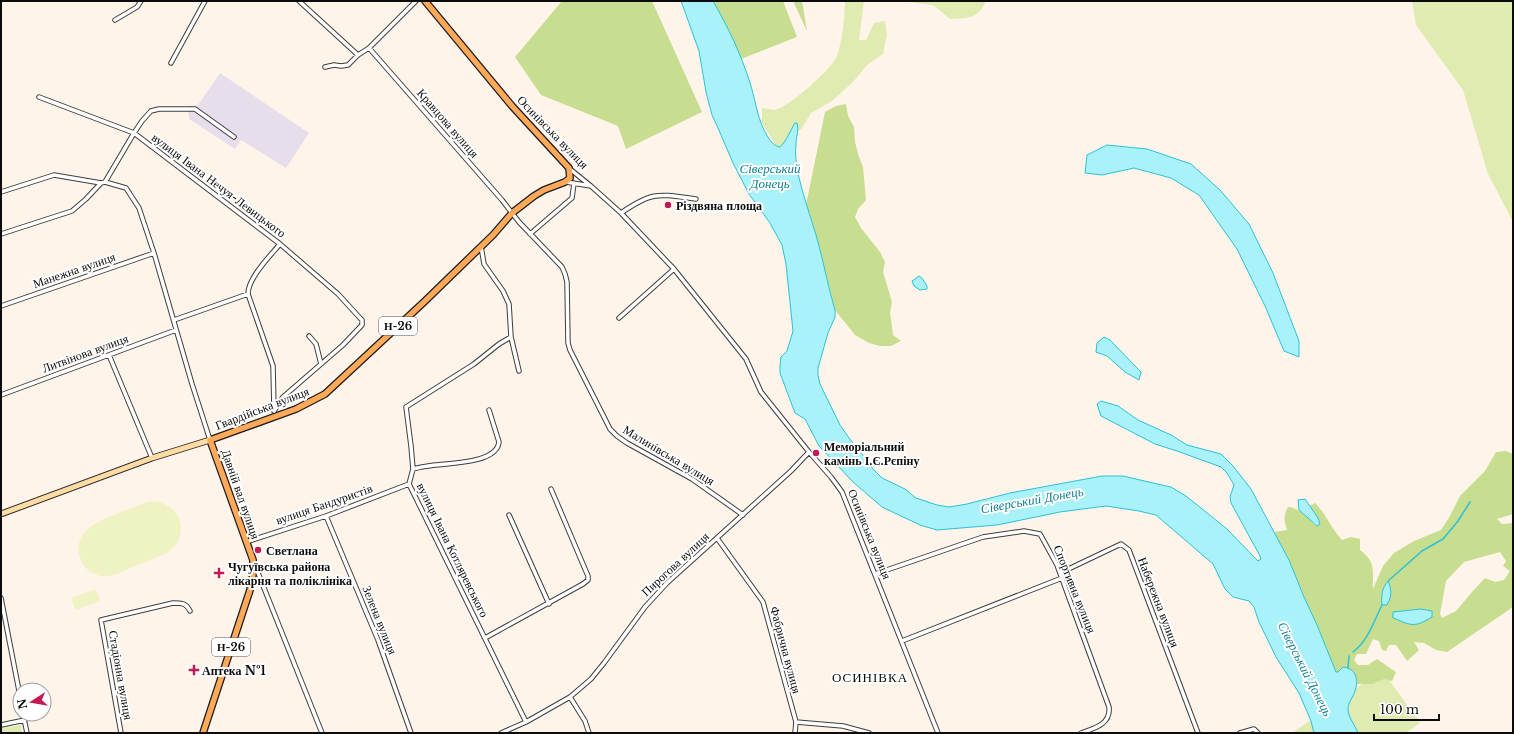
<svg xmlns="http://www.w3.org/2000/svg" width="1514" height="734" font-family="'Libre Baskerville',serif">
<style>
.industrial{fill:#e6deeb}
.green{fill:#dfebb0}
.forest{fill:#c7dd8f;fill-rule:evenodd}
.pitch{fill:#eff2c3}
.water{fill:#aaf2fa;stroke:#2cc1d6}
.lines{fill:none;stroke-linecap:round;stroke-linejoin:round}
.stream{stroke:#2cc1d6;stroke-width:1.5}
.street-casing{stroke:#3e3e3e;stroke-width:5.5}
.secondary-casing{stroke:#2d2d2d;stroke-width:7}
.primary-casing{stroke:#1c1c1c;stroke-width:8}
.street{stroke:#fff;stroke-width:3.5}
.secondary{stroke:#ffdca4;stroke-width:5}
.primary{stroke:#ffa959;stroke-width:5.5}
.poi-dot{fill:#c31b51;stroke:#fff;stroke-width:1.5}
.labels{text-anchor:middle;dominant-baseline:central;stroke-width:4;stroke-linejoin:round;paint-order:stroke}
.shield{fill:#fff;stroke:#545454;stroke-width:1}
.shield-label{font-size:11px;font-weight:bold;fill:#0b0b0b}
.street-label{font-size:12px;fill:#0b0b0b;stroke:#fff}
.poi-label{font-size:12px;font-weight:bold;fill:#0b0b0b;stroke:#fff;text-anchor:start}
.water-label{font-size:13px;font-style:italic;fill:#0d7f94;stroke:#fff}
.neighbourhood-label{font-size:13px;letter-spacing:1px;fill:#0b0b0b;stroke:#fff}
</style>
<rect width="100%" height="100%" fill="#fff4e9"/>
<path class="industrial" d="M220,73L309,133L286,168L241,140L235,149L189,119L188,106L198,105Z"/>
<path class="green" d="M845,1H864L859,40H866L874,23L885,21L887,35L883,54L868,64L853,82L832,101L811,113L802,128L783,145L777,147L762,123V108C766,108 771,110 774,110C787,109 833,68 837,56C843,38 844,20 845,1Z
M908,1H986C978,19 968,18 950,19L933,5L909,2Z
M1412,1H1513V222L1488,174L1463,90L1416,25Z
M1382,670L1420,723L1406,733H1292Z
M21,725L22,733H1V728Z"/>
<path class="forest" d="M562,1H652L702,112L626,149L618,126L541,95L515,57Z
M713,1H783L797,37L741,59L730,33Z
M793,1H802L807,31Z
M846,104L848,116L854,127L855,142L859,157L863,167L866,200L858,209L855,217L861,228L880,252L885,262L883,272L892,302L890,312L893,335L901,341L891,346H880L869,343L855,335L835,310L813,224L806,205L825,112L836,106Z
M1506,451L1513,454V514L1497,519L1502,524L1513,523V607L1447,652L1436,650L1424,643L1414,642L1419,650L1407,661L1396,645H1389L1386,651L1382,650L1379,641L1373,639L1366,654H1357L1354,660L1358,665H1368L1377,659L1396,672L1392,681L1384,679L1372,684H1357V678L1341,670L1338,673L1336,672L1317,625L1304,597L1289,560L1274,532L1287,530C1284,521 1283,516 1288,507C1300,508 1308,518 1316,526L1318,518L1310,506L1315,503C1326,514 1331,528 1342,540L1351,537L1360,539V550C1377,563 1372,571 1373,589L1383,566L1394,553L1414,541L1441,530L1450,516L1460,496L1485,471L1496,452ZM1500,552L1506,561L1503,566L1510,571L1504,580L1495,582L1485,578L1472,592L1456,611L1442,618L1440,614L1446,581L1464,562ZM1421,609L1408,624L1393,612Z"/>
<path class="pitch" d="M154,501C183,505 191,536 167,553L114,575C103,578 93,576 85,567C76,556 76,538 88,529C99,519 132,508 147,502Z
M96,589L100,601L76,610L71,598Z"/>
<path class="water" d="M681,1H713C728,27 741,54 750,83C755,98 757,116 764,130C768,137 772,146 780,147C787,140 790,131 795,123H797C799,131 796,137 796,144C795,152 796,161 797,168C802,194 811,217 818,242C824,264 828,287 835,310V317L828,333L818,368V375L820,384L840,425L849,438L862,454L873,469L882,478L905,489L916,498L937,505L949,507L967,504L1010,493L1102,476H1123L1153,483L1171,487L1186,496L1227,529L1258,561L1261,559L1260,556L1231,503L1230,497L1234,485L1227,473L1221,467L1177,451L1155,444L1101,416L1097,404L1101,401L1118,406L1138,420L1171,435L1187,445L1221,454L1233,466L1251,489L1289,560L1304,597L1317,625L1336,672H1338L1343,667C1356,668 1359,680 1355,691C1353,698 1348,702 1348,709C1348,717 1355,725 1358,733H1314L1311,721L1299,693L1276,657L1259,622L1254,607L1249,601L1233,597L1225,589L1213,564L1156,515L1139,511L1106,506L1060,512L997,525L937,530L920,525L882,507L853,482L819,446L805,419L795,413L780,373V365L781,357L787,351L793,331L786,264L782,245L770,223L749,194L733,163L718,128L712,115L706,92L699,51Z
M1107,145L1147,149L1191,164L1220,190L1249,224L1273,273L1299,341V357L1284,351L1265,306L1237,249L1199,195L1171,178L1134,168L1102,175L1085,173L1087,155Z
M919,276L922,278L927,286V289L920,290L914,286L912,281Z
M1104,337L1110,340L1141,372L1139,380L1125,372L1107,356L1096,352L1097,343Z
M1305,499L1318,518L1320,524L1317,526L1299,510L1298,500Z
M1388,581C1392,590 1392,596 1387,605H1382C1381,596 1382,588 1388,581Z
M1421,609L1432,611V617C1425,621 1418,626 1409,624C1404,623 1399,620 1393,618V612Z"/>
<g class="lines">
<path class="stream" d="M1388,581L1422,551L1443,539L1458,521L1470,502
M1353,652C1368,641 1374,621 1382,605
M1348,668L1349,656"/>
<defs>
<path id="street" d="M299,1L358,55
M115,20L137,7L141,1
M369,48L502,200L519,222L562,267L565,274L567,282L568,343L570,350L605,419L610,429L617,436L627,443L692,479L743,515
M171,63L205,1
M325,67L334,65L341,66L348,65L358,55L369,48L416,1
M39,97L134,133L280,244L338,294L360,318L362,320V325L343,345L283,397L274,411
M570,169L592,187L621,213L674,269L746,359L761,392L809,452L831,477L842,492L938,733
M105,182L134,133L142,121L151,111L159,109H195L234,137
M566,182L591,186
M1,192L54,175L101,183L105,182L126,188L139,208L154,253L192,384L210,440
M621,213C653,191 658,194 696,199
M1,234L72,211L86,199L101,183
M530,234L572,198L574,183
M481,246L484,264L503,291L509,304L511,337L519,371
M1,306L154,253
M619,318L674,269
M174,320L248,294
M309,336L316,344L321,364
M511,337L499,344L474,364L406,407L411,446L413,469L409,484L526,722
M109,355L152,458
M1,395L176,330
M274,410L273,366L248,294C248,278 270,256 280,244
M413,469C420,467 427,466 435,465C451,463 497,463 499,442L489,410
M509,515L549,604
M326,516L378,640L411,733
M717,538L763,602L796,722L795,733
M246,542L326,516L409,484
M254,563L322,733
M1060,573L1121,544L1129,550L1198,733
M875,574L983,537L1024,531L1040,534L1057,565L1109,707C1111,724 1095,728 1081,733
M1,598L20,696
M485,638L583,584L588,580V576L551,489
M902,641L1062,578
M570,697L585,721L589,733
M23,714L27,733
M796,722L843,726L869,733
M1,725L25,720
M121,733L101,620L173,603C182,603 186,603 190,611
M501,733L526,722L570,697L591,679L604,663L645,607L667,583L791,471L809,452
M1240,733L1254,729L1258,733"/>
<path id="secondary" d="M1,514L152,458L210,440"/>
<path id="primary" d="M203,733L250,590L253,574V560L210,440L296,409L325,394L424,302L493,235L512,213L534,196L544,190L565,182L570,178L569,168L512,106L425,1"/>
</defs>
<use href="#street" class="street-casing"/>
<use href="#secondary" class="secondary-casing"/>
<use href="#primary" class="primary-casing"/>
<use href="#street" class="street"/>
<use href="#secondary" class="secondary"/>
<use href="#primary" class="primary"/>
</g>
<g class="poi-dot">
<circle cx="668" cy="205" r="4"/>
<circle cx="816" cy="453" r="4"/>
<circle cx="258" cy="550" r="4"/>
<path d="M217 567h4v4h4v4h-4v4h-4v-4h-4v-4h4z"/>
<path d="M192 664h4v4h4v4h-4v4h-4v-4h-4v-4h4z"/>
</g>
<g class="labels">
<g class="shield">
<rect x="379" y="317" width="38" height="18" rx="3"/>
<rect x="212" y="638" width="38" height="18" rx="3"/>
</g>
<g class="shield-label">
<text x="398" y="326">Н-26</text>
<text x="231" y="647">Н-26</text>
</g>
<g class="street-label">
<text transform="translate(448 123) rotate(49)">Кравцова вулиця</text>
<text transform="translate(553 132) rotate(46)">Осинівська вулиця</text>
<text transform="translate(219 185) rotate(37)">вулиця Івана Нечуя-Левицького</text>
<text transform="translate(74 270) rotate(-19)">Манежна вулиця</text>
<text transform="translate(85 353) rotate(-20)">Литвінова вулиця</text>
<text transform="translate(262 408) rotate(-21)">Гвардійська вулиця</text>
<text transform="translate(669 455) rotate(31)">Малинівська вулиця</text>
<text transform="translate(241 494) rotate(71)">Давній вал вулиця</text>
<text transform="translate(324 504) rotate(-19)">вулиця Бандуристів</text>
<text transform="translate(870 534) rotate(68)">Осинівська вулиця</text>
<text transform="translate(453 550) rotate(64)">вулиця Івана Котляревського</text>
<text transform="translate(675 564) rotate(-43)">Пирогова вулиця</text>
<text transform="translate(1075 589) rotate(68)">Спортивна вулиця</text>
<text transform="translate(1159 602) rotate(69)">Набережна вулиця</text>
<text transform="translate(380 620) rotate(68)">Зелена вулиця</text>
<text transform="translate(786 650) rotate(75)">Фабрична вулиця</text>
<text transform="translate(121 675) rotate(80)">Стадіонна вулиця</text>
</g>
<g class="poi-label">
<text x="676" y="205">Різдвяна площа</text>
<text x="824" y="446">Меморіальний<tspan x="824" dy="14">камінь І.Є.Рєпіну</tspan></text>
<text x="266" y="550">Светлана</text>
<text x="228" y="566">Чугуївська района<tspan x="228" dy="14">лікарня та поліклініка</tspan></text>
<text x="202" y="670">Аптека №1</text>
</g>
<g class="water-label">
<text x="770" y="168">Сіверський<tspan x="770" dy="15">Донець</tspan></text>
<text transform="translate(1032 500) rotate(-10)">Сіверський Донець</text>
<text transform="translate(1305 669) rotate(63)">Сіверський Донець</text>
</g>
<g class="neighbourhood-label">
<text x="870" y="677">ОСИНІВКА</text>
</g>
</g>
<rect width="1514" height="734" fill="none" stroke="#0b0b0b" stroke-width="4"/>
<g transform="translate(32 702) rotate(258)"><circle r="19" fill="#ffffff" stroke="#9d9d9d"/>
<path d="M0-3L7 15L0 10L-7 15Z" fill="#c31b51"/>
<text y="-6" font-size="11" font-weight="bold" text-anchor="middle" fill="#0b0b0b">N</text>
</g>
<path d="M1374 714v6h65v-6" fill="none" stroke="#0b0b0b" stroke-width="2"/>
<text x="1380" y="714" font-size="12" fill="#0b0b0b" stroke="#ffffff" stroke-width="3" paint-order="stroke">100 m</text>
</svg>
